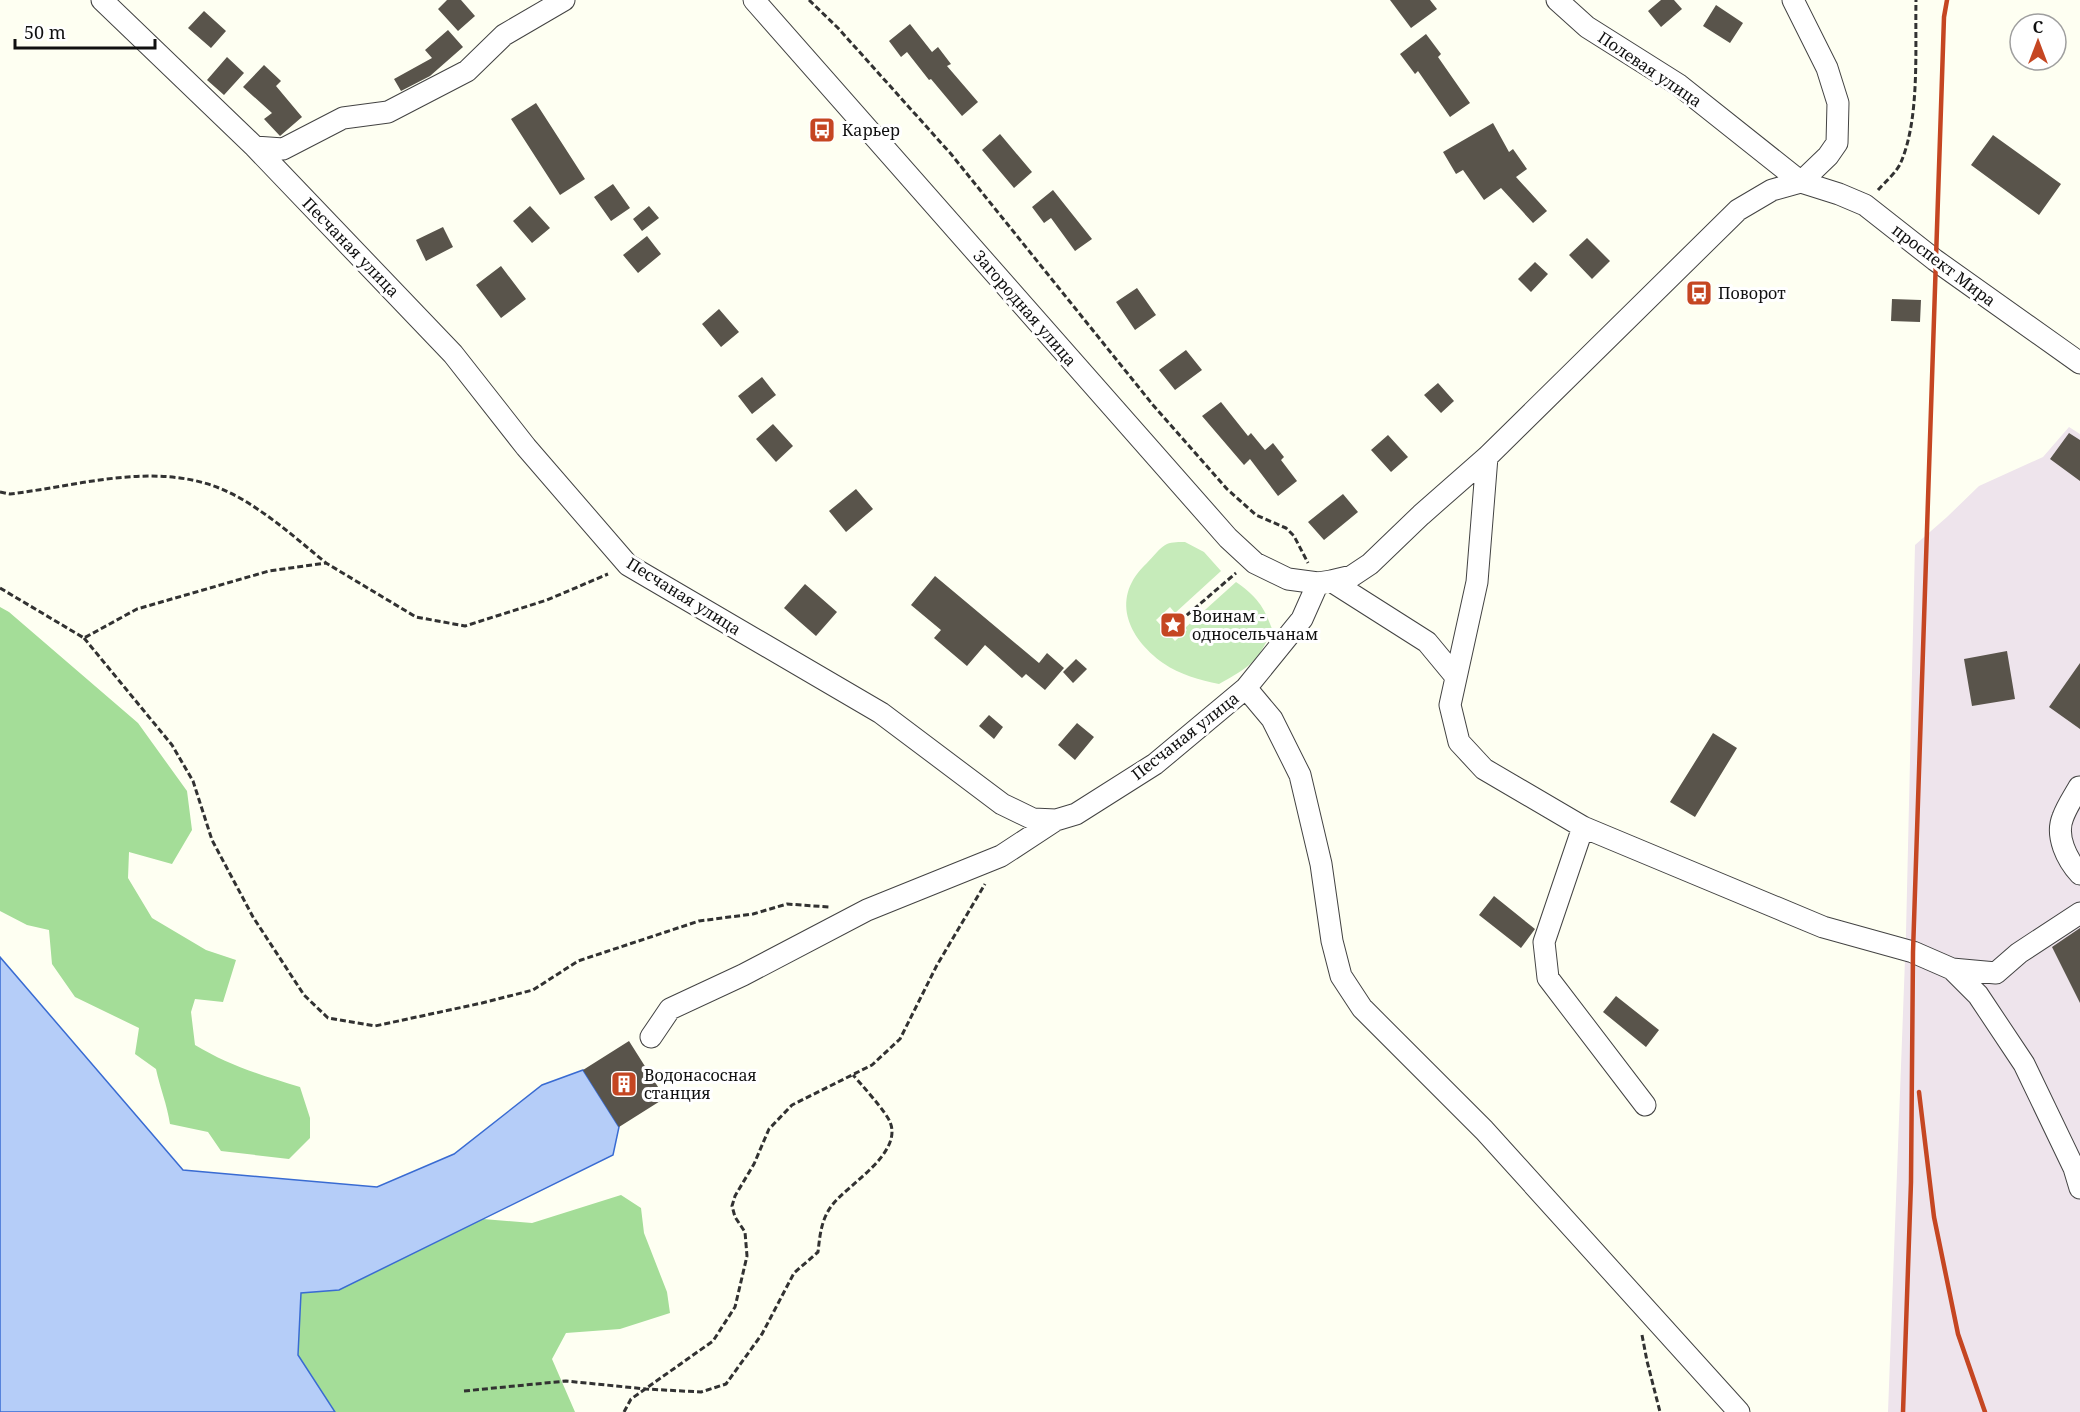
<svg xmlns="http://www.w3.org/2000/svg" width="2080" height="1412" font-family="'Noto Serif',serif">
<style>
.industrial{fill:#eee4ec}
.green{fill:#c6ebba}
.forest{fill:#a4dd98}
.water{fill:#b5cdf8;stroke:#396bd2;stroke-width:1.5}
.building{fill:#59544b}
.lines{fill:none;stroke-linecap:round;stroke-linejoin:round}
.minor-casing{stroke:#434343;stroke-width:23}
.path{stroke:#323232;stroke-width:3;stroke-dasharray:6 3;stroke-linecap:butt}
.minor{stroke:#fff;stroke-width:21}
.rail{stroke:#c54622;stroke-width:4.5}
.labels{text-anchor:middle;dominant-baseline:central;stroke-width:6;stroke-linejoin:round;paint-order:stroke}
.street-label{font-size:16px;fill:#101010;stroke:#fff}
.poi-label{font-size:16px;fill:#101010;stroke:#fff;text-anchor:start}
</style>
<rect width="100%" height="100%" fill="#fefff2"/>
<path class="industrial" d="M2069,427L2080,434V1412H1888L1906,933L1915,545L1947,517L1979,486L2043,457Z"/>
<path class="green" d="M1185,542L1204,552L1221,571L1175,613L1170,607L1156,620L1175,641L1187,630L1185,628L1236,582C1256,596 1264,606 1272,629C1258,663 1249,667 1219,684C1200,680 1180,675 1163,663C1127,637 1110,597 1147,563C1153,557 1160,547 1167,544C1172,542 1180,542 1185,542Z"/>
<path class="forest" d="M0,607L9,612L138,723L187,791L192,830L172,864L129,852L128,878L152,918L206,950L236,960L223,1002L195,999L191,1012L195,1045C228,1065 263,1076 300,1087L310,1118V1138L289,1159L221,1151L208,1132L170,1124C167,1104 160,1088 156,1069L135,1054L139,1028L75,997L52,964L49,930L27,925L0,911Z
M621,1195L641,1208L644,1233L667,1292L670,1313L620,1329L566,1333L552,1359L575,1412H335L298,1355L301,1293L339,1290L483,1219L532,1223Z"/>
<path class="water" d="M0,957L183,1170L377,1187L454,1154L542,1085L583,1070L619,1127L613,1155L339,1290L301,1293L298,1355L335,1412H0Z"/>
<path class="building" d="M447,0H461L475,16L458,31L438,9Z
M1390,0H1430L1437,9L1411,28Z
M1661,0H1674L1682,9L1661,27L1648,11Z
M1716,5L1743,23L1730,43L1703,26Z
M204,11L226,31L211,48L188,28Z
M910,24L932,52L938,47L951,64L947,66L978,102L962,116L931,79L929,80L907,52L901,57L889,41Z
M448,30L463,47L430,76L401,91L394,79L432,58L425,50Z
M1426,34L1441,54L1438,57L1470,103L1450,117L1418,71L1415,74L1400,54Z
M227,57L244,73L224,95L207,80Z
M264,65L281,81L276,86L302,117L280,136L264,119L272,113L243,87Z
M536,103L585,179L560,195L511,119Z
M1493,123L1509,152L1513,149L1527,169L1516,177L1547,211L1533,223L1501,188L1484,200L1463,170L1456,174L1443,152Z
M1000,134L1032,172L1014,188L982,150Z
M1993,135L2061,184L2039,215L1971,165Z
M613,184L630,208L611,221L594,197Z
M1053,190L1092,239L1075,251L1051,218L1044,223L1032,207Z
M530,206L550,228L532,243L513,221Z
M649,206L659,218L642,231L633,219Z
M443,227L453,247L426,261L416,240Z
M647,236L661,254L638,273L623,255Z
M1587,238L1610,261L1592,279L1569,255Z
M1535,262L1548,274L1531,292L1518,279Z
M501,266L526,299L501,318L476,285Z
M1137,288L1156,315L1135,330L1116,302Z
M1892,299L1921,300L1920,322L1891,321Z
M719,309L739,332L721,347L702,324Z
M1186,350L1202,370L1175,390L1159,370Z
M762,377L776,395L752,414L738,396Z
M1438,383L1454,401L1441,413L1424,395Z
M1221,402L1248,436L1251,433L1265,450L1273,443L1284,457L1281,460L1297,481L1278,496L1250,459L1244,465L1202,416Z
M773,424L793,446L776,462L756,439Z
M2069,433L2080,440V481L2050,459Z
M1388,435L1408,457L1391,472L1371,450Z
M856,489L873,509L846,532L829,511Z
M1343,494L1358,512L1324,540L1308,522Z
M935,576L1039,663L1047,653L1064,668L1045,690L1026,674L1022,678L985,645L967,666L934,638L941,630L911,605Z
M805,584L837,612L816,636L784,608Z
M2007,651L2015,699L1972,706L1964,659Z
M1076,659L1087,669L1073,683L1063,672Z
M2080,663V729L2049,707Z
M989,715L1003,727L994,739L979,726Z
M1077,723L1094,737L1075,760L1058,745Z
M1713,733L1737,748L1695,817L1670,802Z
M1494,896L1535,929L1521,948L1479,915Z
M2080,928V1003L2052,947Z
M1616,996L1659,1030L1646,1047L1603,1012Z
M629,1041L665,1098L619,1127L583,1070Z"/>
<g class="lines">
<defs>
<path id="minor" d="M102,0L255,147L453,354L526,447L628,565L881,713L1002,804L1033,819L1056,820L1076,814L1155,764L1246,688L1302,619L1318,583
M754,0L1228,538L1255,563L1288,579L1318,583L1331,581L1352,576L1370,564L1421,515L1487,457L1738,210L1772,190L1801,182L1828,156L1837,143L1838,103L1827,68L1793,0
M1557,0L1587,27L1679,85L1801,182L1839,194L1865,205L1935,260L2080,363
M255,147L283,149L343,118L388,112L467,71L504,35L564,0
M1487,457L1477,582L1450,705L1459,742L1484,769L1583,827L1823,927L1913,952L1952,969L1978,995L2024,1064L2074,1168L2080,1188
M1331,581L1427,642L1456,677
M1246,688L1272,719L1300,775L1321,864L1332,941L1341,976L1362,1008L1484,1130L1739,1412
M2079,787C2074,796 2067,806 2063,817C2055,836 2067,860 2080,874
M1583,827L1544,942L1548,978L1645,1105
M1952,969L1996,973L2019,953L2080,913
M651,1037L670,1009L743,975L867,910L1001,856L1056,820"/>
</defs>
<use href="#minor" class="minor-casing"/>
<path class="path" d="M809,0L838,28L951,154L1153,405L1227,489L1256,515L1286,528L1294,536L1308,563
M1878,190C1885,182 1897,172 1901,162C1920,118 1915,48 1916,0
M0,492L10,494C85,485 167,457 238,497C270,515 297,539 326,563
M0,588L84,638L137,609L269,571L326,563L416,617L465,626L547,600L608,574
M1180,621L1236,573
M84,638L172,745L193,781L212,840L253,917L304,995L328,1018L375,1026L482,1003L533,990L578,961L699,921L753,914L787,904L829,907
M1642,1335L1647,1361L1660,1412
M464,1391L566,1381L646,1389L701,1392L726,1384L762,1334L794,1273L818,1252C820,1235 821,1219 833,1204C849,1184 903,1153 890,1122C886,1112 862,1085 853,1075
M624,1412L631,1399L713,1341L735,1307L747,1256L745,1232L735,1217L732,1206L735,1196L754,1164L769,1129L792,1105L872,1065L900,1039L937,965L985,884"/>
<use href="#minor" class="minor"/>
<path class="rail" d="M1919,1092L1934,1217L1958,1334L1985,1412
M1903,1412L1911,1182L1913,952L1944,17L1947,0"/>
</g>
<defs>
<symbol id="bus-square" viewBox="-11 -11 22 22"><rect x="-9" y="-9" width="18" height="18" rx="4" fill="#c54622" stroke="#fff"/><path d="M-5-6H5V4H4V6H2V4H-2V6H-4V4H-5ZM-3.5-4V0h7V-4ZM-3.5 1.2v1.5H-2V1.2ZM2 1.2v1.5H3.5V1.2Z" fill="#fff"/></symbol>
<symbol id="sight-square" viewBox="-11 -11 22 22"><rect x="-9" y="-9" width="18" height="18" rx="4" fill="#c54622" stroke="#fff"/><path d="M0-6L1.8-2.2L6-1.7L2.9 1.2L3.7 5.4L0 3.3L-3.7 5.4L-2.9 1.2L-6-1.7L-1.8-2.2Z" fill="#fff"/></symbol>
<symbol id="building-square" viewBox="-11 -11 22 22"><rect x="-9" y="-9" width="18" height="18" rx="4" fill="#c54622" stroke="#fff"/><path d="M-4-6H4V6H1V3H-1V6H-4ZM-2.5-4.3h1.7v1.8h-1.7ZM.8-4.3h1.7v1.8H.8ZM-2.5-1h1.7V.8h-1.7ZM.8-1h1.7V.8H.8Z" fill="#fff"/></symbol>
</defs>
<g fill-rule="evenodd">
<use href="#bus-square" x="807" y="115" width="30" height="30"/>
<use href="#bus-square" x="1684" y="278" width="30" height="30"/>
<use href="#sight-square" x="1158" y="610" width="30" height="30"/>
<use href="#building-square" x="609" y="1069" width="30" height="30"/>
</g>
<g class="labels">
<g class="street-label">
<text transform="translate(1650 69) rotate(34)">Полевая улица</text>
<text transform="translate(351 247) rotate(46)">Песчаная улица</text>
<text transform="translate(1944 265) rotate(37)">проспект Мира</text>
<text transform="translate(1025 308) rotate(49)">Загородная улица</text>
<text transform="translate(684 596) rotate(32)">Песчаная улица</text>
<text transform="translate(1185 736) rotate(-38)">Песчаная улица</text>
</g>
<g class="poi-label">
<text x="842" y="130">Карьер</text>
<text x="1718" y="293">Поворот</text>
<text x="1192" y="616">Воинам -<tspan x="1192" dy="18">односельчанам</tspan></text>
<text x="644" y="1075">Водонасосная<tspan x="644" dy="18">станция</tspan></text>
</g>
</g>
<g transform="translate(2038 42)"><circle r="28" fill="#ffffff" stroke="#9f9f9f" stroke-width="1.5"/>
<path d="M0-4.5L10 22L0 15L-10 22Z" fill="#c54622"/>
<text y="-9" font-size="16" font-weight="bold" text-anchor="middle" fill="#101010">С</text>
</g>
<path d="M15 39v9h140v-9" fill="none" stroke="#101010" stroke-width="3"/>
<text x="24" y="39" font-size="18" fill="#101010" stroke="#ffffff" stroke-width="4.5" paint-order="stroke">50 m</text>
</svg>
